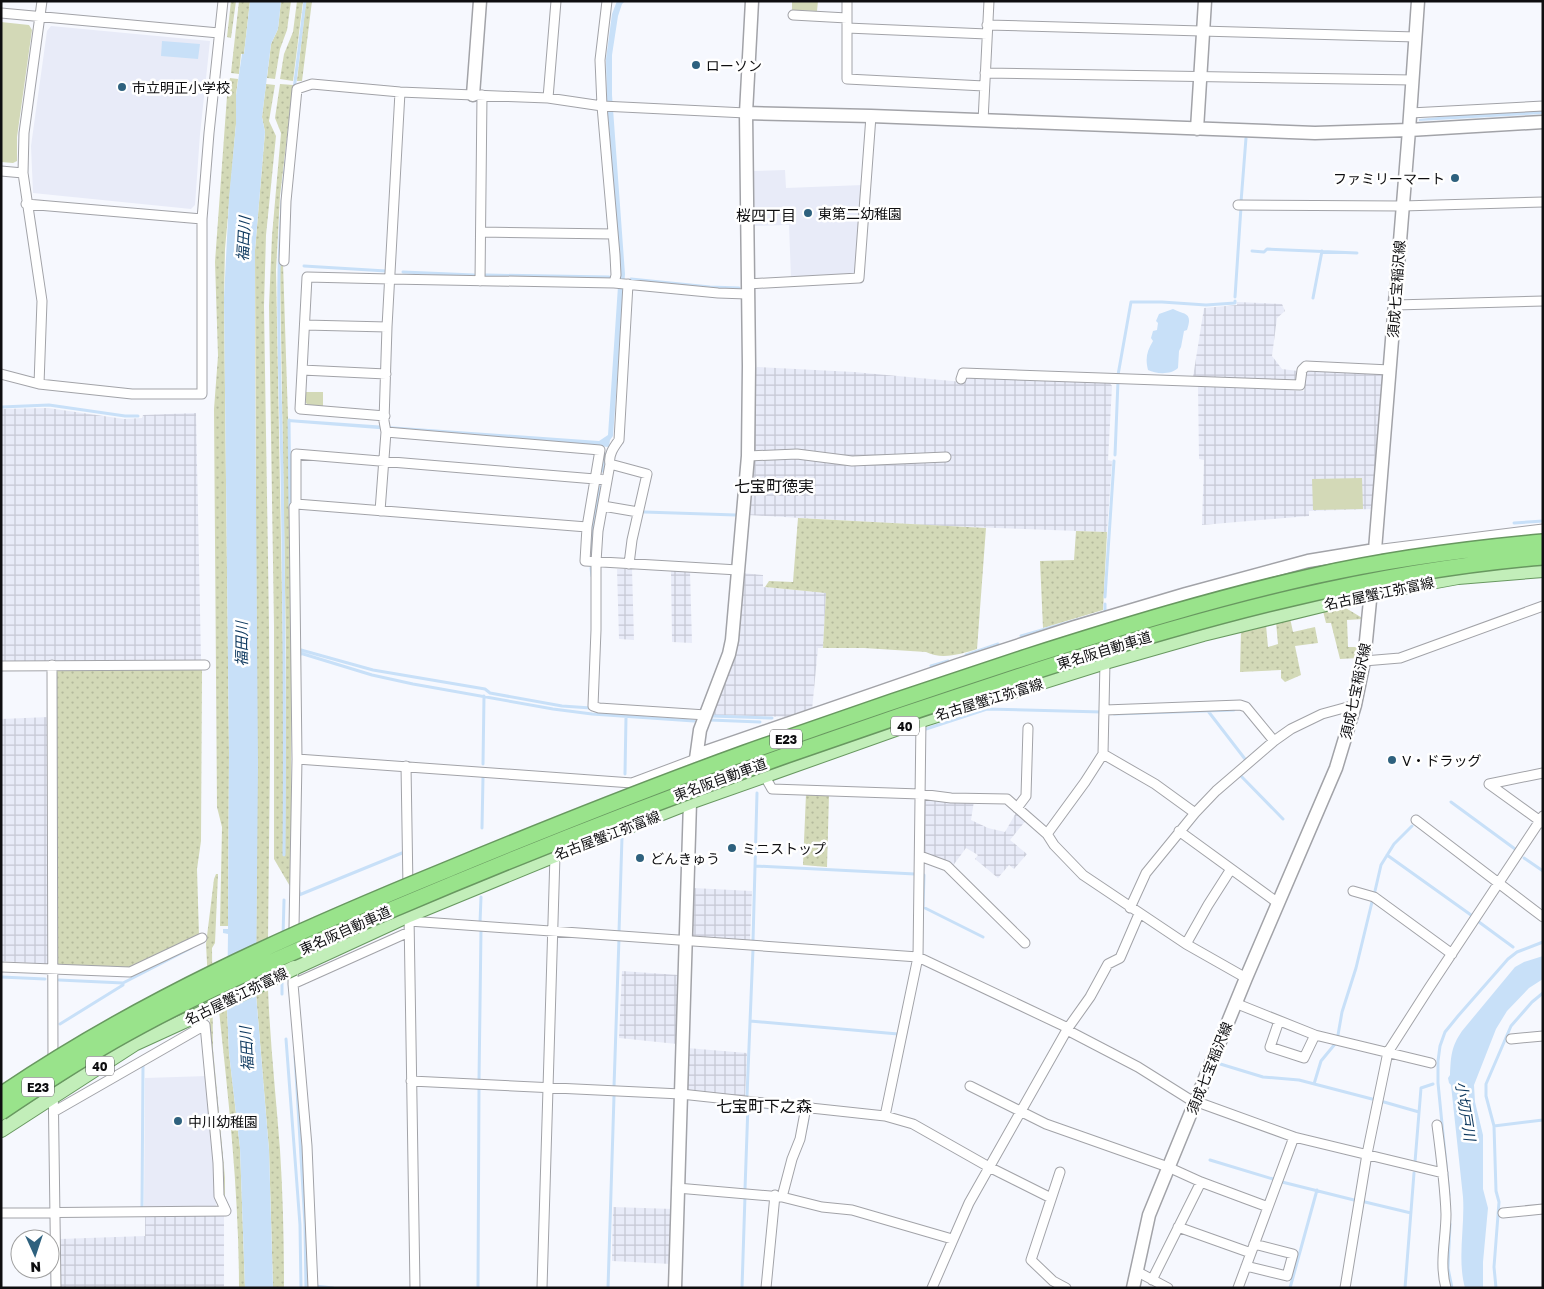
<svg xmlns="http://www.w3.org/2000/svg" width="1544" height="1289" font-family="'Golos Text','Noto Sans JP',sans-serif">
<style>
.built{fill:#e8ebf8}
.industrial{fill:url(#industrial-grid)}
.grass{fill:url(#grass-dots)}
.park{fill:#d3d9b7}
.water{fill:#c8e0f8}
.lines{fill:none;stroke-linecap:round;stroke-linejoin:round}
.stream{stroke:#c8e0f8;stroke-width:3}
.street-casing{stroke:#a2a3a8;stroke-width:11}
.secondary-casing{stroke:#a2a3a8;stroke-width:15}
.primary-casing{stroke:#689860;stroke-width:16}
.street{stroke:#fff;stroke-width:9}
.secondary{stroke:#fff;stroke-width:12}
.primary{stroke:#c2eeb9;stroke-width:14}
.primary-bridge-casing{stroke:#689860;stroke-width:16;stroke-linecap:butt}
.highway-bridge-casing{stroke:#689860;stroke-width:18;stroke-linecap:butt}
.primary-bridge{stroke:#c2eeb9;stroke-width:14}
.highway-bridge{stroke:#99e38b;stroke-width:15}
.poi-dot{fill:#2e617e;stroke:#fff;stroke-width:2}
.labels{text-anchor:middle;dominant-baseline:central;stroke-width:5;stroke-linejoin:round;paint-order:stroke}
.shield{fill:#fff;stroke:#565658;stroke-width:1}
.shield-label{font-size:12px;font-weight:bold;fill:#0e0e10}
.poi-label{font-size:14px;fill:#0e0e10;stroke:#fff;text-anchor:start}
.street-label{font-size:14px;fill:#0e0e10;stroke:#fff}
.neighbourhood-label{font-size:15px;fill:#0e0e10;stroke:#fff}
.water-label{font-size:15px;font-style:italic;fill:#0e395f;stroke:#fff}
.quarter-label{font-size:16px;fill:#0e0e10;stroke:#fff}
</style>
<defs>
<pattern id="industrial-grid" width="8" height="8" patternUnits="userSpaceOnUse" patternTransform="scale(1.25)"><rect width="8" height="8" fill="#e8ebf8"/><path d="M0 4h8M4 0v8" fill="none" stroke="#c6c8d4"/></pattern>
<pattern id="grass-dots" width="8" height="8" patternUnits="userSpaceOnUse" patternTransform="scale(1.25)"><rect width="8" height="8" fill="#d3d9b7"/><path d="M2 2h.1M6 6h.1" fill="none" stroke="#b4b99c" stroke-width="1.8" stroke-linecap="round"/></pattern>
</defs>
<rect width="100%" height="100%" fill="#f6f8fe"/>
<path class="built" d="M51,26L210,41L200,134L195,205L191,209L33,193L31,146L47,31Z
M785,170L786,188L863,185L856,275L791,278L789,225L755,226L754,171Z
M208,1076L215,1163L216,1208L144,1209L145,1078Z"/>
<path class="industrial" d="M1237,302L1282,304L1285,311L1277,318L1272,356L1282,369L1298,371L1297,378L1294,381L1193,377L1204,308L1237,305Z
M757,367L854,372L963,382L965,376L1109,382L1112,386L1108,460L1112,461L1107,532L943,526L748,515L752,463L755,461L794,458L851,463L948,461L949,454L852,456L790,451L758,453L755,451V370Z
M1306,371L1383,374L1374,509L1309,511V516L1202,525L1204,460L1199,459L1198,385L1304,391Z
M48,408L124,419L142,418L143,415L196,413L201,660L198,663L1,662V409Z
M617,569H632L634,640L619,639Z
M671,571H690L692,643L672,642Z
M742,573L763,575V587L826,593L823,648H818L812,710L794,717L711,715Z
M49,717L50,962L48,964L1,961V719Z
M927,799L974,801L971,820L988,828L1005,832L1017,811L1027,819L1010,840L1027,854L1014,869L1009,865L998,878L975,859L978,855L966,848L952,867L937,857L924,853V802Z
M693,888L752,891L750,940L691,936Z
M622,971L679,975L677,1044L619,1038Z
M687,1048L747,1053L745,1097L688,1092L686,1090Z
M613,1207L673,1209L671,1264L612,1261Z
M224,1214V1288H61L60,1239L145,1236V1215Z"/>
<path class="grass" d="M231,1H236L231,38L227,37Z
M239,1H250L244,54H241L239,74L231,73Z
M281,1H291L287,30L280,49L275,79L267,78L271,44L278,29Z
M297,1H303L293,81L280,79L284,54L293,32Z
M306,1H312L302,81H297Z
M230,78L238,79L236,95V124L225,249L224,298L229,753L228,926H220L222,827L217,807L214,409L218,356L215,262L227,96Z
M266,84L275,85L269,121L276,136L266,235L264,306L269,626L270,758L268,939L256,944L257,828L255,250L265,132L262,117Z
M280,84L293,85L280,196L276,270L283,649V854L285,855L286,649L280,270V262L283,263L288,419L291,648V888L274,859V626L269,306L272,236L281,133L275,118Z
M798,518L986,528L977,649C961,654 942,660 926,652L864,648H823L826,593L765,587L769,581L793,582Z
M1076,531L1107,532L1103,610L1043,628L1040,561L1074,560Z
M1344,607L1364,619L1347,620L1348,647H1360L1359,658L1340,659L1331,623H1326L1323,611Z
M1290,618L1293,632L1315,627L1318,643L1295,646L1301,675L1285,682L1281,678V670L1240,672L1241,631L1266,625L1268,647L1278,644L1276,622Z
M56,667H199L202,669L201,841L197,869L199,936L135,968L59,965L56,961L55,670Z
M806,794L829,795L827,867L803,865Z
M216,874H218L215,943L212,948L213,1049L225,1178V1201L221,1195L209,1037L210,1019L206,944L214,879Z
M268,989C270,1043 276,1096 280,1150C283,1196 284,1242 284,1288H273L269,1150L256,994Z
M227,1008L229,1053L240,1148L245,1288H239C239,1195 229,1103 219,1011Z"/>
<path class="park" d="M792,1H818L817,11L792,10Z
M1,22L29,25L32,30L17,137V161L13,163L1,162Z
M306,392H323V408H311L306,403Z
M1362,478L1363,509L1313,510L1312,479Z"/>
<path class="water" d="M250,1H281L278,29L271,44L262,117L265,132L255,250V366L258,764L256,994L269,1150L273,1288H245L240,1148L229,1053L227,1008L228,934L223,933V929H228L229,753L224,298L229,198L236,124V95L242,54H244Z
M617,1H625L622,4L618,16L612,55V95L625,274L613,436L610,440L609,447L288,422V419L599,441L608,435L618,286V259L607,104L606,59L612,14Z
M162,41L200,44L198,59L161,56Z
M1543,110V114L1419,121V119L1458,115Z
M1173,309C1185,315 1193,312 1187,330L1184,331L1181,347L1179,351L1178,368C1171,375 1156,374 1148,370C1145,358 1147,351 1153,341L1151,338L1153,331L1157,330L1158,323L1156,321L1159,314Z
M1543,956V979L1529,988L1507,1011L1496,1029L1474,1085L1475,1102L1483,1135V1189L1488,1208L1483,1262V1288H1465C1457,1259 1465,1227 1463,1197L1451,1085L1449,1083L1448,1078L1450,1075C1451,1056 1451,1047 1462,1031L1515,967L1524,962Z"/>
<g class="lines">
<path class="stream" d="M294,90L305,1
M1241,202L1246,138
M1252,251L1264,252L1267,249L1357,253
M304,266L386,271
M403,272L474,275
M486,275L609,277
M631,279L710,287L739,288
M1235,297L1241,207
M1313,298L1322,251
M1118,375L1131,302H1162L1206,305L1235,303V301
M1,407L49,405L125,416H138
M289,420L290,508
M1115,455L1118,381
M603,471L606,454
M644,512L736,515
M1514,523L1543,521
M592,556V530L600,487
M591,568L592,576
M1105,597L1114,461
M1021,636L1105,612V604
M301,650L373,670L485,689L490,693L562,706L591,708
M300,655V653L372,675L413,684L553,709L592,714L694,721
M966,655L998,644
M931,666L948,661
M1208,711L1245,759
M1114,714L1234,710
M711,716L772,718
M710,720L760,722
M926,729L987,709L1102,712
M483,764L484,696
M625,774L626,717
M1240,775L1283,819
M1451,802L1515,849
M482,828L483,777
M284,855C285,726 284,598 282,470C280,367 274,263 286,161
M1387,855L1471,915
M1524,858L1543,871
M755,866L915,874
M924,875L923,907L983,937
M299,891V895L402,853
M1375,891L1381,865L1394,844L1412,826
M1479,922L1513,947
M480,923L481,897
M619,932L622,837
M283,936L284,900
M753,941L757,793
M1,977L45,979
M59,980L123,983L191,948
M282,994V979
M750,1021L898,1034
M60,1024L123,985V983
M1338,1035L1342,1012L1356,968L1372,902
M286,1039L300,1225L301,1288
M295,1056L305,1225L306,1288
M1217,1063L1263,1077L1299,1080L1372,1099
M479,1081L481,929
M1314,1084L1321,1061L1335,1044
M614,1087L619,938
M747,1096L753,949
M1384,1102L1419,1112
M748,1106L793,1110
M1494,1126L1543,1120
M806,1129L808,1119
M1210,1160L1273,1179
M1415,1162L1421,1088L1433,1084
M1282,1182L1354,1200
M745,1189L748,1105
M1449,1195L1438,1083V1061L1440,1046L1445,1032L1458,1016L1508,959L1517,952L1543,942
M1365,1202L1411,1213
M142,1207L143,1064
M1450,1224L1448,1268L1452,1288
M315,1286L333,1288
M478,1288L479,1088
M608,1288L614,1096
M742,1288L745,1196
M1290,1288L1317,1190
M1405,1288L1414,1173
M1496,1288L1494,1267L1499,1202L1496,1191L1494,1126L1486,1096V1084L1511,1026L1532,1002L1543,993"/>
<defs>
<path id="street" d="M607,1L600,60L602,106L615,255L616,275L614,283
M847,1V79L984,86
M1,13L219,33
M793,15L847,18
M987,25L1416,37
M847,28L987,34
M985,73L1413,80
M548,98L556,1
M1410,113L1543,106
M983,121L989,1
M1,171L23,173
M26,204L202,219
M1238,205L1402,206L1543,202
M481,232L613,234
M284,261L286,201L297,89L312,84L400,92L548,98L602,106L746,113
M480,281L482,95
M628,284L619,440C614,447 608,455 610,464L598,531L596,562V630L593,706L599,708L706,715
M747,284L859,278L871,116
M1395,305L1543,301
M305,325L387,327
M302,370L386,374
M1,374L39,384L132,394H202V219L209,133L223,1
M961,379L963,373L1300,385L1302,370L1306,366L1390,370
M39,384L42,301L23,173L24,133L42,1
M385,416L300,409L307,277L390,279L614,283L718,293L747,294
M386,432L600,450L587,527L585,561L738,570
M748,456L797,454L852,461L946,457
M610,464L647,474L632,540L629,564
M603,506L638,512
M380,511L386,432L384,421L387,327L400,92
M587,527L296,504V454L607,480
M1375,550L1543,529
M1364,661L1400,658L1543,606
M1105,662L1103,754L1155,784L1195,813
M52,665L53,1063
M1,666L205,665
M1105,710L1240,705L1246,707L1274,741
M297,759L632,783L696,759
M406,766L408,888
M764,775L772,789L920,794L951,798L1007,799L1047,834L1054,845L1083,875L1186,944L1246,978
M1017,808L1026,796L1028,728
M1416,820L1543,917
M1543,823L1489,784L1543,773
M1179,831L1278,903
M1047,834L1085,782L1103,754
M920,856L947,866L1025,943
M1353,891L1374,897L1452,954
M1130,908L1146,873L1195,813L1216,791L1274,741L1291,729L1322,714L1355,705
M409,916L415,1288
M409,921L918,957L1068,1028
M1186,944L1208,905L1231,869
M1,967L130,972L202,938
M293,984L297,759L294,507L296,504
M1235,1003L1315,1035L1431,1063
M1279,1021L1270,1047L1304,1058L1315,1035
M1067,1030L1138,1067L1189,1099L1294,1137L1443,1173
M1511,1039L1543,1036
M53,1076L56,1288
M411,1081L681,1094L885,1116L913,1124L989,1167L1051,1198
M970,1086L1046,1124L1168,1167L1201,1182L1268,1207
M885,1116L918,957L921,720
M1437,1125C1441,1155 1445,1185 1446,1214C1446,1239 1439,1263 1446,1288
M1060,1172L1031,1260L1053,1281L1066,1288
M677,1188L782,1197L792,1159L800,1139L806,1107
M782,1197L822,1207L852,1210L952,1239
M1,1213L226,1211L219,1196L218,1163L205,1025L55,1111
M1503,1213L1543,1209
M1178,1227L1251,1253
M1246,1266L1287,1276L1293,1254L1254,1244
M1136,1271L1168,1288
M1152,1280L1201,1182
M313,1288L307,1146L293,984L409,932
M542,1288L555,855
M766,1288L775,1195
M932,1288L969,1203L1068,1028L1090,997L1108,964L1120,958L1139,914
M1238,1288L1294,1137
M1345,1288L1367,1154L1388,1052L1429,988L1543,816"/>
<path id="secondary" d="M473,95L480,1
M746,113L871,116L1315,133L1409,130L1418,1
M1197,129L1205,1
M697,755L958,665L1075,627L1186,594L1308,561L1375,550
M675,1288L690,802L700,730L729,654L732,640L748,456L749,366L746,113L752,1
M1133,1288L1149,1215L1246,978L1336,768L1355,705L1364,661L1375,550L1409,130L1543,122"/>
<path id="primary" d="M294,968L409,915L555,855L690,802L921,720L1105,662L1203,634L1371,593L1458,577L1543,570
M1,1130L134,1044L204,1012"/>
</defs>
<use href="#street" class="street-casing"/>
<use href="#secondary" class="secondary-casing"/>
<use href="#primary" class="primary-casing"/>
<use href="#street" class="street"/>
<use href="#secondary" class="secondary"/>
<use href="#primary" class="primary"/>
<defs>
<path id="primary-bridge" d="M204,1012L294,968"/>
<path id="highway-bridge" d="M1,1095C139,1001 290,934 444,871C543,830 643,790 745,753C838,720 932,688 1027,657C1121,627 1216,598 1314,576C1389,559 1466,549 1543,542
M1,1112C38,1087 75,1063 113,1041C204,989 302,948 398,907C525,853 653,803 784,756C872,725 961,695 1051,666C1211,615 1374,571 1543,557"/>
</defs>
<use href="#primary-bridge" class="primary-bridge-casing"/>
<use href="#highway-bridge" class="highway-bridge-casing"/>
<use href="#primary-bridge" class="primary-bridge"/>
<use href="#highway-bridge" class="highway-bridge"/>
</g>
<g class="poi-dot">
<circle cx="696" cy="65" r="5"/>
<circle cx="122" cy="87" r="5"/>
<circle cx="1455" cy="178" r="5"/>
<circle cx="808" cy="213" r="5"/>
<circle cx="1392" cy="760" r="5"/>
<circle cx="732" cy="848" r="5"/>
<circle cx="640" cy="858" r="5"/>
<circle cx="178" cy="1121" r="5"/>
</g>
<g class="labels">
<g class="shield">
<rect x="891" y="716.5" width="28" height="19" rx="4"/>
<rect x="770" y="729.5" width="32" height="19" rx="4"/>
<rect x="86" y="1056.5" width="28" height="19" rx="4"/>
<rect x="22" y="1077.5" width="32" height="19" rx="4"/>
</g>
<g class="shield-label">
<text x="905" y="726">40</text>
<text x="786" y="739">E23</text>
<text x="100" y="1066">40</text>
<text x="38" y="1087">E23</text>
</g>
<g class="poi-label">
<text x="706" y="65">ローソン</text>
<text x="132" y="87">市立明正小学校</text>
<text x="1445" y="178" text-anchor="end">ファミリーマート</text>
<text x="818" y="213">東第二幼稚園</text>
<text x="1402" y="760">V・ドラッグ</text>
<text x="742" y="848">ミニストップ</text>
<text x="650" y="858">どんきゅう</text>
<text x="188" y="1121">中川幼稚園</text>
</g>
<g class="street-label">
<text transform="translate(1396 289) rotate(-86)">須成七宝稲沢線</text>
<text transform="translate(1379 593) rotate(-12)">名古屋蟹江弥富線</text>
<text transform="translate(1104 650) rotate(-17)">東名阪自動車道</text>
<text transform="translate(1355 691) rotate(-78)">須成七宝稲沢線</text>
<text transform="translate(989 699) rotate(-17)">名古屋蟹江弥富線</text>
<text transform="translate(720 779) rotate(-20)">東名阪自動車道</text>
<text transform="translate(607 835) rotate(-21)">名古屋蟹江弥富線</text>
<text transform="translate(345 930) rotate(-24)">東名阪自動車道</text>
<text transform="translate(236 996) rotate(-26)">名古屋蟹江弥富線</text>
<text transform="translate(1209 1068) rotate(-68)">須成七宝稲沢線</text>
</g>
<g class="neighbourhood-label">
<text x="766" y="215">桜四丁目</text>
</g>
<g class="water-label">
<text transform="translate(243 239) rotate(-87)">福田川</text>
<text transform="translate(241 644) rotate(-90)">福田川</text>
<text transform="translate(246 1049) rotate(-93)">福田川</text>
<text transform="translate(1466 1111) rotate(81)">小切戸川</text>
</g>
<g class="quarter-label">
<text x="774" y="486">七宝町徳実</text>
<text x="764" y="1106">七宝町下之森</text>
</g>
</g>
<rect width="1544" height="1289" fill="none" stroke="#0e0e10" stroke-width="5"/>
<g transform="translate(35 1254) rotate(177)"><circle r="24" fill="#ffffff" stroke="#9f9f9f"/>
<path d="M0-4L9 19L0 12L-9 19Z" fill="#2e617e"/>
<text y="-8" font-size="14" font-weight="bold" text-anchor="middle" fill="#0e0e10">N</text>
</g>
</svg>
